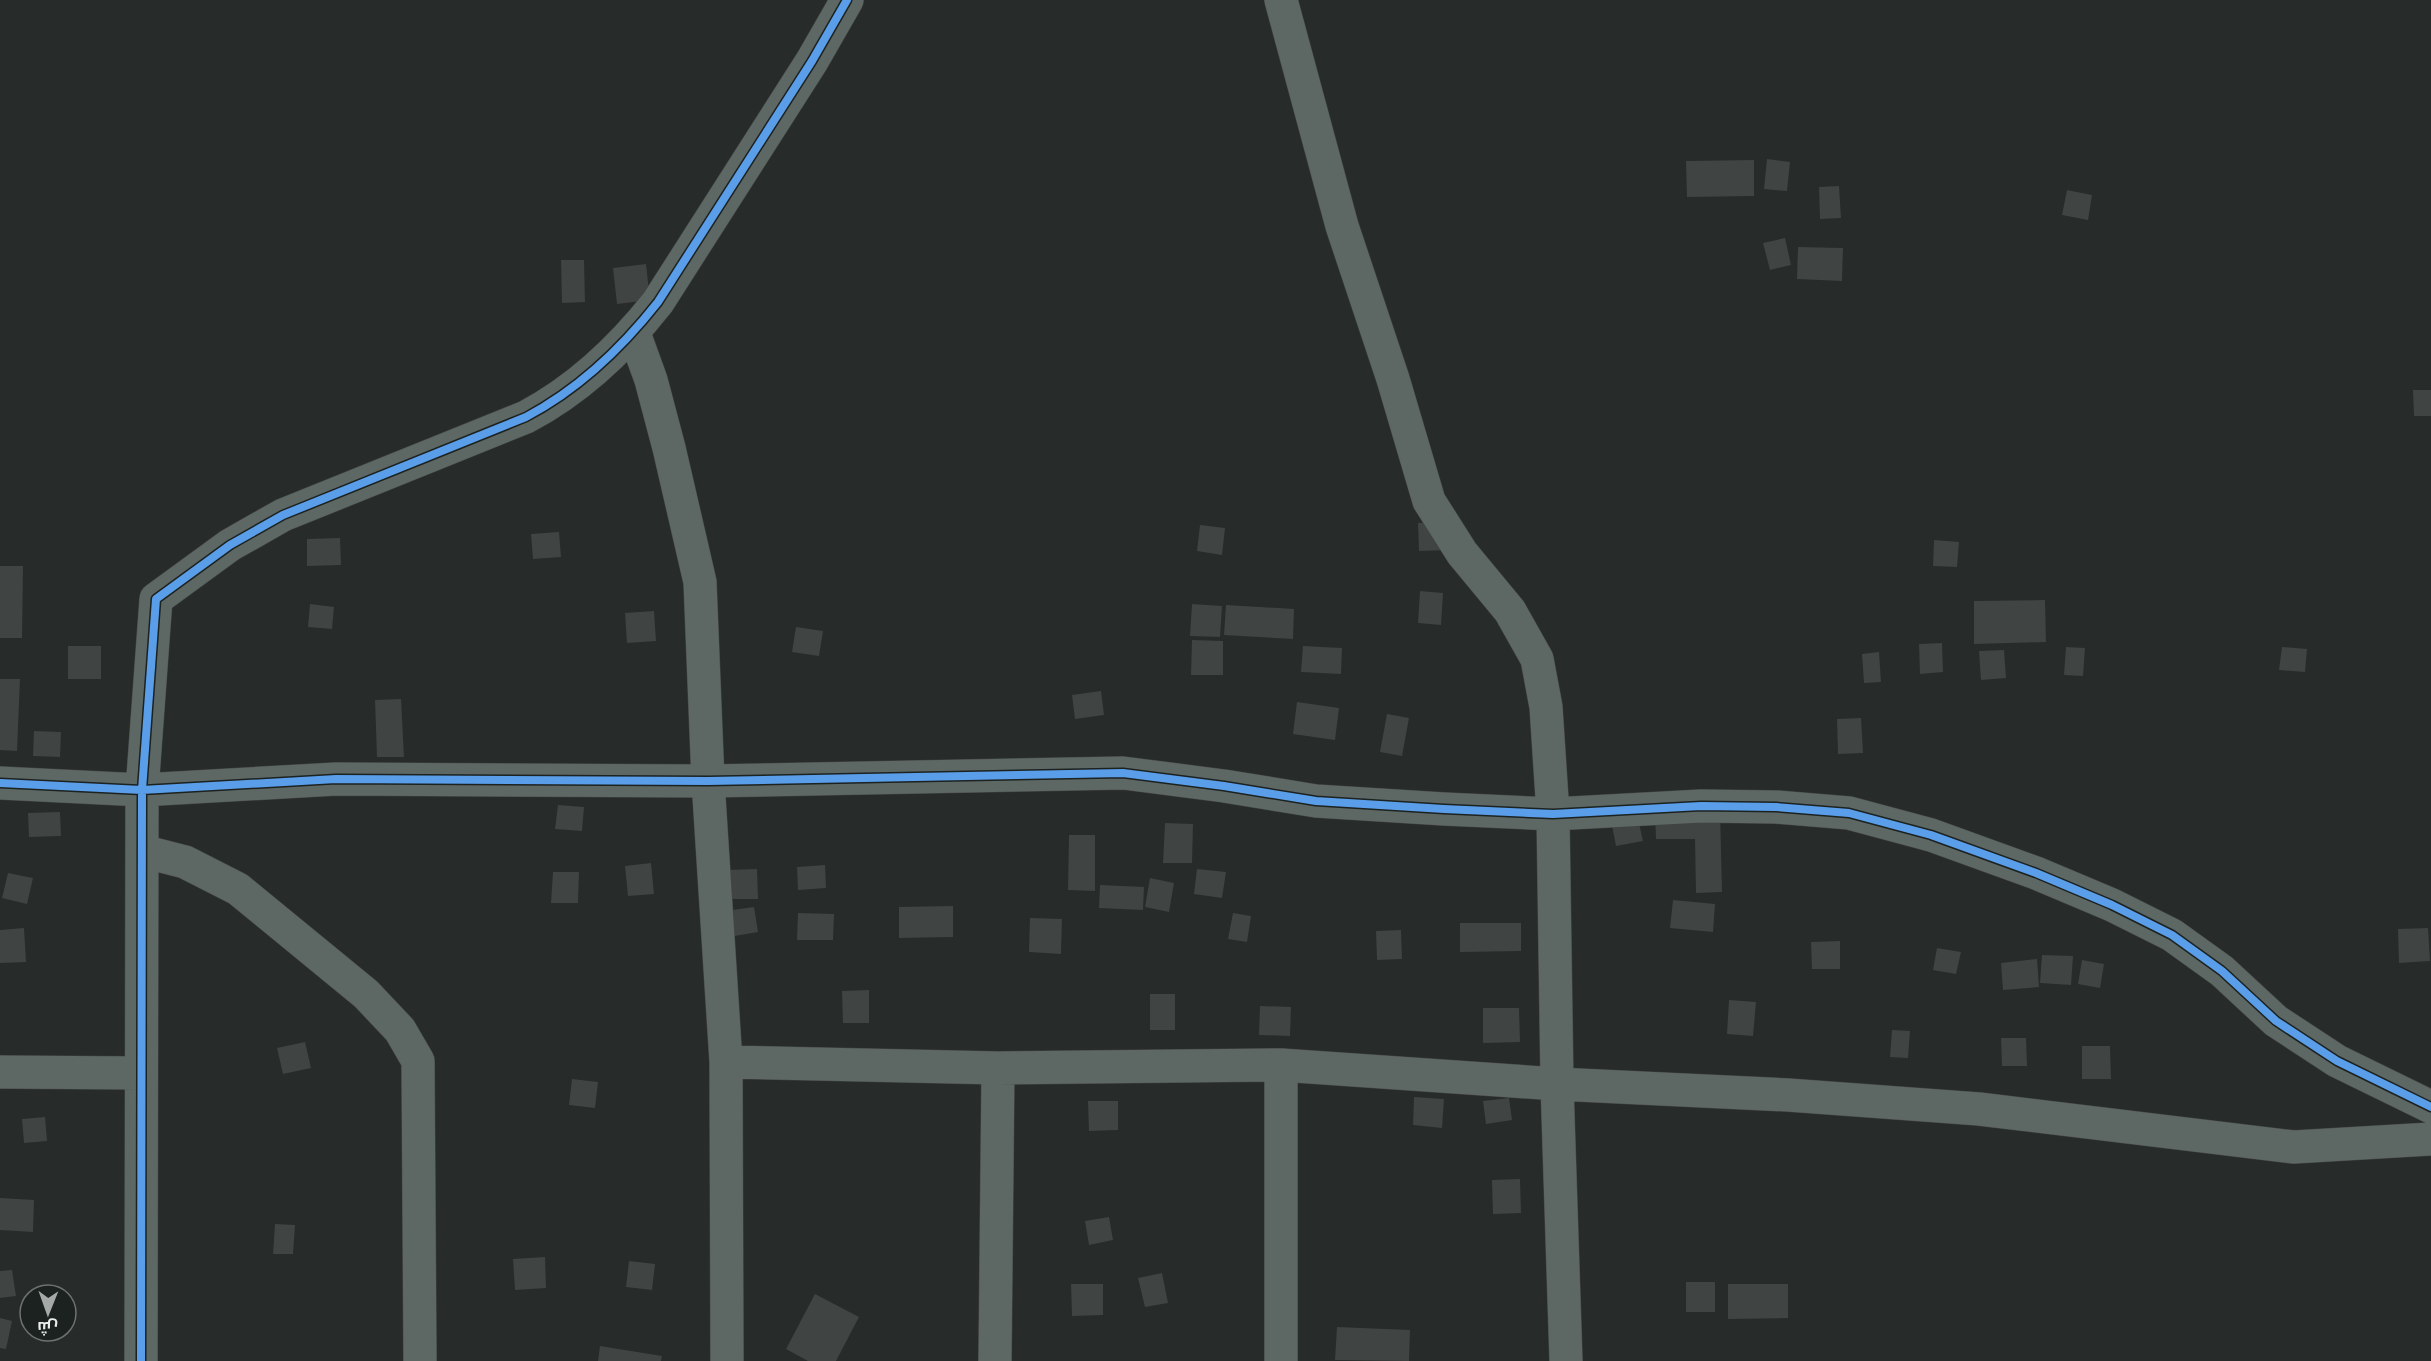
<svg xmlns="http://www.w3.org/2000/svg" width="2431" height="1361" font-family="Manrope,Cairo,sans-serif">
<style>
.building{fill:#404442}
.lines{fill:none;stroke-linecap:round;stroke-linejoin:round}
.minor-casing{stroke:#434544;stroke-width:34}
.minor{stroke:#5d6764;stroke-width:33}
.cycleway-casing{stroke:#1c2220;stroke-width:11}
.cycleway{stroke:#5a9eea;stroke-width:8}
</style>
<rect width="100%" height="100%" fill="#272b29"/>
<path class="building" d="M1767,159L1790,162L1787,191L1764,189Z
M1754,160V196L1687,197L1686,161Z
M1839,186L1841,218L1820,219L1819,187Z
M2067,190L2092,195L2088,220L2062,215Z
M1785,238L1791,265L1770,270L1763,243Z
M1798,247L1843,248L1842,281L1797,279Z
M561,260H584L585,302L562,303Z
M646,264L650,300L617,304L613,268Z
M2413,390H2431V416H2414Z
M1449,522L1450,550L1419,551L1418,523Z
M1200,525L1225,528L1222,555L1197,551Z
M559,532L561,557L533,559L531,534Z
M340,538L341,565L307,566V539Z
M1934,540L1959,542L1957,567L1933,566Z
M0,566H23L22,638H0Z
M1420,591L1443,593L1441,625L1418,623Z
M2045,600L2046,642L1974,644V601Z
M310,604L334,607L332,629L308,627Z
M1192,604L1222,606L1220,637L1190,636Z
M1226,605L1294,609L1293,639L1224,635Z
M654,611L656,641L627,643L625,613Z
M796,627L823,631L819,656L792,652Z
M1192,640L1223,641V675H1191Z
M1942,643L1943,672L1920,674L1919,644Z
M68,646H101V679H68Z
M1303,646L1342,648L1341,674L1301,672Z
M2066,647L2085,648L2083,676L2064,675Z
M2282,647L2307,649L2305,672L2279,670Z
M2004,650L2006,678L1981,680L1979,651Z
M1879,652L1881,682L1864,683L1862,654Z
M0,679H20L17,751L0,750Z
M1101,691L1104,715L1075,719L1072,695Z
M401,699L404,757H377L375,700Z
M1297,702L1339,708L1335,740L1293,734Z
M1387,714L1409,718L1402,756L1380,752Z
M1861,718L1863,753L1838,754L1837,719Z
M34,731L61,732L60,757L33,756Z
M558,805L584,807L582,831L555,829Z
M1636,810L1643,841L1616,846L1610,815Z
M1720,810L1722,892L1696,893L1695,839H1656L1655,812Z
M60,812L61,836L29,837L28,813Z
M1165,823L1193,824L1192,863H1163Z
M1069,835H1095V891L1068,890Z
M651,863L654,894L628,896L625,866Z
M825,865L826,888L798,890L797,867Z
M757,869L758,899H725V870Z
M1197,869L1226,872L1222,898L1194,894Z
M553,872H579L578,903H551Z
M8,873L33,878L27,904L2,898Z
M1150,878L1174,883L1169,912L1145,907Z
M1100,885L1144,887L1143,910L1099,908Z
M1673,900L1715,904L1713,932L1670,928Z
M953,906V937L899,938V907Z
M754,907L758,932L729,937L725,911Z
M798,913L834,914L833,940H797Z
M1233,913L1251,916L1247,942L1228,939Z
M1030,918L1062,919L1061,954L1029,952Z
M1460,923H1521V951L1460,952Z
M24,928L26,962L0,963V930Z
M2428,928L2430,961L2399,963L2398,929Z
M1401,930L1402,959L1377,960L1376,931Z
M1840,941V969H1812L1811,942Z
M1937,948L1961,952L1956,974L1933,970Z
M2042,955L2073,956L2071,985L2040,983Z
M2037,959L2039,987L2003,990L2001,963Z
M2082,960L2104,964L2100,988L2078,984Z
M869,990V1023H843L842,991Z
M1150,994H1175V1030H1150Z
M1729,1000L1756,1002L1753,1036L1727,1034Z
M1260,1006L1291,1007L1290,1036L1259,1035Z
M1483,1008H1519L1520,1042L1483,1043Z
M1892,1030L1910,1031L1908,1058L1890,1057Z
M2001,1038H2026L2027,1066H2002Z
M305,1042L311,1068L283,1074L277,1048Z
M2082,1046H2110L2111,1079H2082Z
M572,1079L598,1082L595,1108L569,1105Z
M1414,1097L1444,1099L1442,1128L1413,1125Z
M1509,1098L1512,1120L1486,1124L1483,1101Z
M1088,1101H1118V1130L1089,1131Z
M45,1117L47,1141L24,1143L22,1119Z
M1520,1179L1521,1213L1493,1214L1492,1180Z
M0,1198L34,1200L33,1232L0,1230Z
M1109,1217L1113,1240L1089,1245L1085,1221Z
M275,1224L295,1225L293,1254H273Z
M545,1257L546,1288L515,1290L513,1259Z
M629,1261L655,1264L652,1290L626,1287Z
M12,1270L16,1296L0,1298V1271Z
M1162,1273L1168,1303L1145,1307L1138,1278Z
M1686,1282H1715V1312H1686Z
M1071,1284H1103V1315L1072,1316Z
M1728,1284H1788V1318L1728,1319Z
M815,1294L859,1317L836,1361H808L786,1349Z
M0,1318L12,1321L6,1349L0,1348Z
M1337,1327L1410,1330L1409,1361L1335,1360Z
M600,1346L662,1356L661,1361H598Z"/>
<g class="lines">
<defs>
<path id="minor" d="M1281,0L1342,226L1393,379L1429,501L1462,553L1510,611L1537,659L1546,707L1553,814L1557,1084L1566,1361
M634,333L651,380L669,448L700,582L708,781L726,1062L727,1361
M0,783L142,790L336,779L708,781L1123,773L1224,786L1316,801L1444,809L1553,814L1701,806L1776,807L1849,813L1931,835L2036,873L2112,905L2172,935L2222,971L2276,1021L2337,1061L2431,1107
M142,851L185,862L238,889L366,994L400,1030L418,1061L420,1361
M726,1062L998,1068L1281,1065L1557,1084L1788,1095L1979,1109L2294,1147L2431,1139
M1281,1065V1361
M0,1072L141,1073
M141,1361L142,790L156,599L230,545L283,515L526,417C579,389 621,349 658,302L812,61L847,0
M995,1361L998,1068"/>
</defs>
<use href="#minor" class="minor-casing"/>
<use href="#minor" class="minor"/>
<defs>
<path id="cycleway" d="M0,783L142,790L336,779L708,781L1123,773L1224,786L1316,801L1444,809L1553,814L1701,806L1776,807L1849,813L1931,835L2036,873L2112,905L2172,935L2222,971L2276,1021L2337,1061L2431,1107
M141,1361L142,790L156,599L230,545L283,515L526,417C579,389 621,349 658,302L812,61L847,0"/>
</defs>
<use href="#cycleway" class="cycleway-casing"/>
<use href="#cycleway" class="cycleway"/>
</g>
<g transform="translate(48 1313) rotate(181)"><circle r="28" fill="#1c2220" stroke="#6e7372" stroke-width="1.5"/>
<path d="M0-4.5L10 22L0 15L-10 22Z" fill="#a5a9a8"/>
<text y="-9" font-size="16" font-weight="bold" text-anchor="middle" fill="#e9edec">ش</text>
</g>
</svg>
